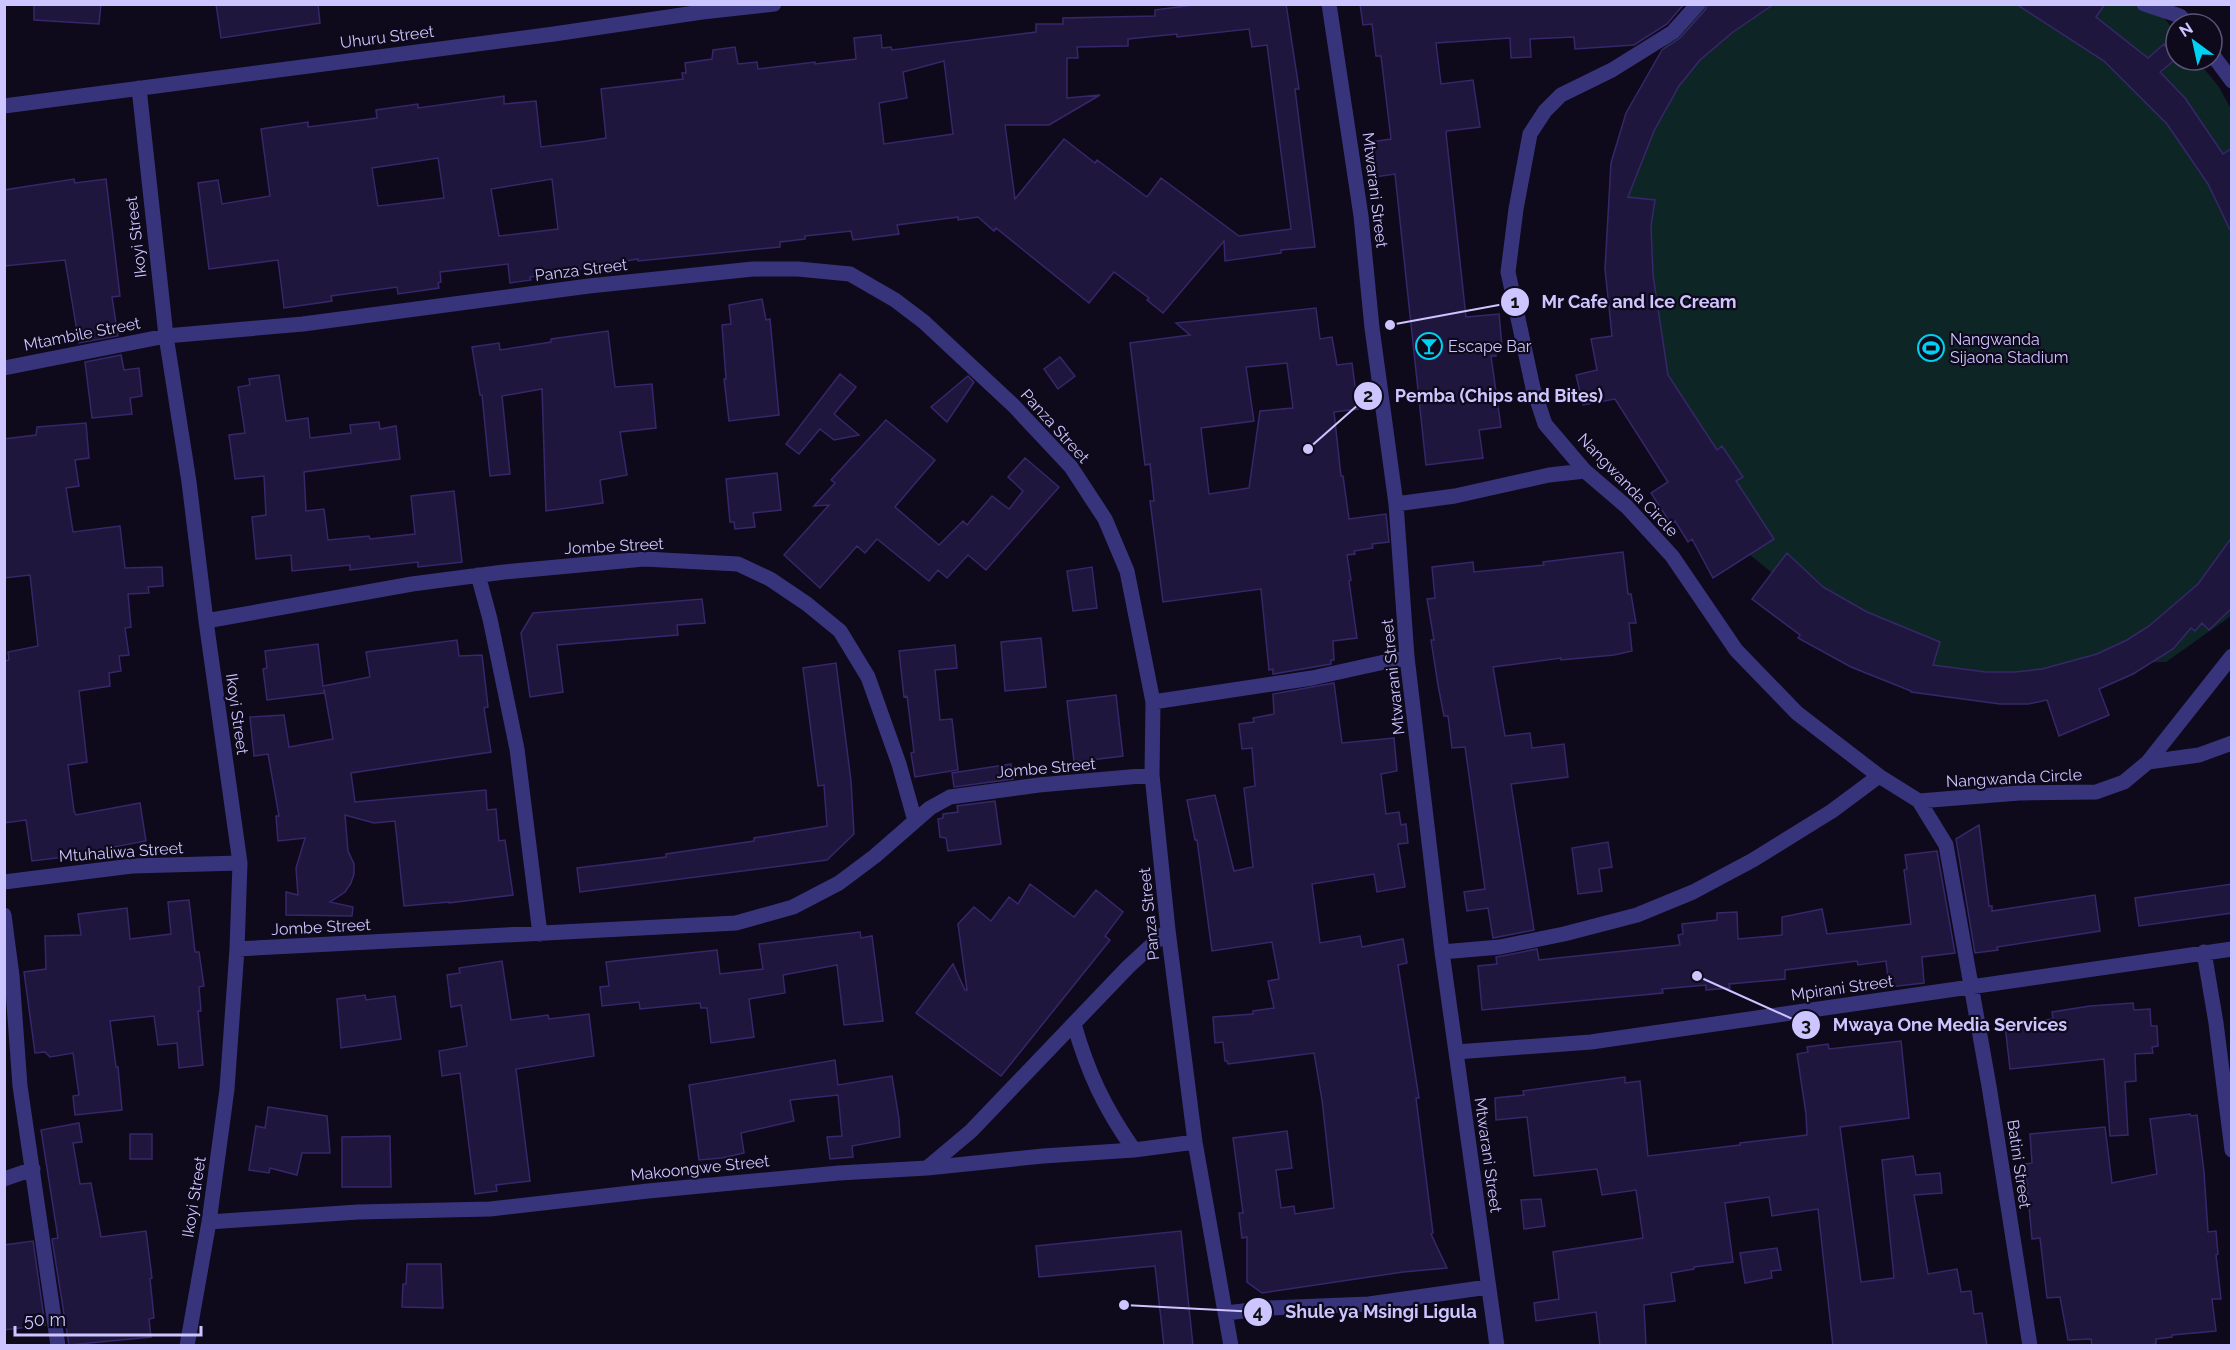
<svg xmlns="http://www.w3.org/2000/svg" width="2236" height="1350" font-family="Raleway,sans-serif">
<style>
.green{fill:#0d2625}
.building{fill:#1f163d;stroke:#36276a;stroke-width:1.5;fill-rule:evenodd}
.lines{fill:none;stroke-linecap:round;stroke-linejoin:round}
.minor{stroke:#38347c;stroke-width:15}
.labels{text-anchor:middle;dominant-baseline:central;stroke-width:4.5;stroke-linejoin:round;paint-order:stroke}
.street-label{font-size:16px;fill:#cdc5ff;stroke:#0e0a1c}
.poi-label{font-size:16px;fill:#cdc5ff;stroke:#0e0a1c;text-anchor:start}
.leader{fill:none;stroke:#cdc5ff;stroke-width:2}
.callout-dot{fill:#cdc5ff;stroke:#0e0a1c;stroke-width:2}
.mark-label{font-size:18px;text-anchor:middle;font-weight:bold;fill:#111}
.callout-label{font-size:18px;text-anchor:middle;font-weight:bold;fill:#cdc5ff;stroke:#0e0a1c;stroke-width:4.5;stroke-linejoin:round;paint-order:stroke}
</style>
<rect width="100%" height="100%" fill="#0e0a1c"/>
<path class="green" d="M2145,4L2161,14L2176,33V60H2197L2219,87L2231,109V616L2166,662L2107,663L2045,677L1989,674L1921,663L1807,601L1729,538L1639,391L1616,178L1636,108L1663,48L1701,5Z"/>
<path class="building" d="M34,4H101L99,24L34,20Z
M216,4H318L320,23L221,38Z
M1201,4H1286L1299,89H1295L1315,247L1281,250V253L1225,261L1224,241L1163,313L1147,300L1149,298L1114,272L1089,303L996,228L994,231L978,217L958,220V217L897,225L899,234L853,240L851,231L805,236V239L780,242V247L638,261V259L530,277L531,280L510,283L508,264L440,272L441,282L438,283L439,288L398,294L397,287L331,296L332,301L284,308L278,260L209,269L198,183L218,180L222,204L270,196L261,129L308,122V127L377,118L376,110L418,104V108L504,96V104L536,101L541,147L587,141L606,138L601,89L683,79L682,73H686L685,63L712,59L713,50L735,47L738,64L757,62L758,69L815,62V64L856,59L854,38L881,35L882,48L891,47L892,50L1036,32V24H1063V18L1155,16V10ZM1249,29L1252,47L1267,45L1291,229L1239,236L1161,178L1147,197L1097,160L1095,163L1064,139L1015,199L1005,125H1049L1100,95L1067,98V58H1078L1077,47L1128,46V39L1177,34V37ZM944,61L953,134L884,144L879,103L907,98L903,72ZM438,158L444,198L378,206L372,168ZM552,179L558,229L499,236L491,189Z
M1360,4H1684L1667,24L1634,45L1575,49L1574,37L1530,39L1531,57L1511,58L1510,38L1436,43L1441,84L1473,80L1480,127L1447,131L1446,133L1466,317L1499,314L1502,346H1495L1496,356H1491L1501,427L1479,430L1483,458L1426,465L1395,174L1375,177L1371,142L1391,139L1381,56H1376L1372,24L1363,25Z
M1708,4H1774L1733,32L1700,60L1679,86L1654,131L1628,197L1655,200L1651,226L1653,275L1668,375L1717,450L1722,446L1743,477L1736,481L1774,539L1713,578L1692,539L1688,542L1675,521L1671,524L1651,493L1668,482L1615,399L1583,405L1576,375L1597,370L1591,339L1612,336L1605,269L1611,163L1626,113L1662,50L1680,38L1705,10Z
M2016,4H2105L2096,17L2148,58L2164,44L2176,59L2160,72L2185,98L2223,154L2232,148V234L2208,184L2167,124L2104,61Z
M74,179L75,183L106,179L120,296L112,297L118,336L79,343L65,260L4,266V190Z
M762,299L766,320L770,319L779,415L729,421L724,379H726L722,325L731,324L729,305Z
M1316,308L1320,339L1332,337L1337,365L1352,363L1358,409L1334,412L1341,476H1343L1349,519L1386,514L1389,542L1372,544L1373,548L1354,551L1355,554L1347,555L1351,580L1349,581L1357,638L1333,641L1334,660H1331V664L1273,674V669L1269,670L1261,589L1163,602L1150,501H1154L1150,464L1145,465L1130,343L1190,335L1176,323ZM1287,363L1293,408L1260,411L1249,488L1209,494L1201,428L1254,421L1246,367Z
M608,331L615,387L652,384L656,428L620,432L627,475L600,480L603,503L546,511L542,389L502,396L510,474L490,476L482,395H480L472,347L499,343L500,350L551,342V339Z
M121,355L124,370L139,368L142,396L130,398L132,414L92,418L85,362Z
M1060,357L1075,376L1058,389L1044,369Z
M840,374L856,387L834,414L859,435L834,440L820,429L799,454L786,444Z
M279,375L286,421L308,418L310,438L351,433L350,425L359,424L379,422L380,429L396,426L400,459L304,472L306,511L324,509L328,540L369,536L370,539L415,534L411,496L454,491L462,562L418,567V562L350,570V565L292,571L291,555L256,559L252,517L266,515L264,476L235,479L229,435L245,433L238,387L250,385L249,379Z
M968,376L974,382L947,422L931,407Z
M886,420L935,460L895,507L939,545L963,521L967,525L992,496L1009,509L1023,491L1008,477L1025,458L1059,487L986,570L968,555L947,578L938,570L929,581L877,539L865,553L857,546L820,588L784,555L829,505L814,506L835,483L831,480Z
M86,423L89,458L75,460L79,486L66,488L73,532L120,526L125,568L162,567L163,586L148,587L149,593L128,594L131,627L125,628L129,655L119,656L121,671L109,673L110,686L79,691L87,762L68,765L74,811L76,815L140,803L146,841L81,853V855L32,861L26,820L4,823V661L9,660L8,652L38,646L30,575L4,578V439L36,435L37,427Z
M777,473L781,510L753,513L755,527L735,529L734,522H730L726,479Z
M2232,537V608L2209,630L2202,623L2195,631L2191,628L2173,649L2133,674L2099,689L2109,715L2059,736L2047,700L2028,704H2000L1911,692V691L1851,667L1798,638L1800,635L1752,599L1787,553L1823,587L1867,612L1940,642L1933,665L1986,672H2015L2042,669L2097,654L2127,640L2149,626L2198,584Z
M1623,552L1628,594H1631L1636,623H1629L1632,651L1614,655L1561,660V658L1493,667L1505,736L1530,733L1532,748L1564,744L1568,777L1511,784L1534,930L1493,938L1488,908L1467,911L1464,892L1485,889L1465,747L1452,748L1448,716H1444L1438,685L1431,640H1434L1427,599L1435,598L1432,567L1473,562L1474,572L1544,565L1543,562Z
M1092,567L1097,608L1073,611L1067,571Z
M702,599L705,623L677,625L678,635L557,645L563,692L530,697L521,633L533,613Z
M1041,638L1046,687L1005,691L1001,642Z
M457,640L459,656L482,655L488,707L484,708L491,752L351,773L355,802L486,790L487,810L496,809L499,841L505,840L513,895L449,903V902L404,906L395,821L374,823L345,815L348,851L354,864V874L351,883L345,892L330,902L353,907L352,916L286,915V892L298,895L296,868L305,838L278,841L276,816H279L268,754L254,756L250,717L284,715L289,747L333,739L324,689V693L267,700L263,669L267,668L265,651L318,644L323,686L370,677L366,652Z
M955,645L957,668L935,670L940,720L952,719L958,770L915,777L911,753L914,752L907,696L904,697L899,651Z
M836,663L851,781L854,834L827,860L580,892L577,868L666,857V854L754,841V838L827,826L824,785L818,786L803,668Z
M1334,683L1342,743L1394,738L1397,771L1381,774L1386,814L1399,812L1401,825L1406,824L1408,843L1398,844L1405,887L1377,892L1374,874L1312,884L1320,943L1360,936L1362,947L1403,939L1407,963L1398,965L1419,1098H1416L1433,1233L1431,1234L1447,1268L1403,1272L1262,1293L1247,1282V1237L1242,1238L1239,1213H1243L1233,1138L1287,1131L1292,1168L1276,1170L1281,1208L1294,1206L1295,1214L1334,1208L1322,1100L1314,1053L1228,1064L1227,1061H1225L1223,1042L1215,1043L1213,1017L1253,1014V1011L1274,1008L1268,981L1279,979L1272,942L1212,951L1197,840H1195L1187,800L1215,795L1234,871L1253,867L1244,788L1255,786L1252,748L1242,749L1239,724L1254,722L1253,718L1274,714L1273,694Z
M1116,695L1123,756L1074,762L1067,701Z
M1011,764L1013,779L954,787L952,773Z
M995,801L1001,844L948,851L946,838L940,837L938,819L943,818V814L958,812L957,806Z
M1979,825L1989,906H1992V911L2095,895L2100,931L1997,947L1998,950L1975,953L1956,839Z
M1608,842L1612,867L1599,869L1602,891L1578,894L1572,848Z
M1937,851L1955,953L1922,957L1924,983L1889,987L1886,961L1858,965L1857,961L1785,970V979L1729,984L1730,988L1706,990V985L1662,989L1663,993L1482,1010L1478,966L1497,964L1496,957L1537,949L1539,960L1680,945L1678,935L1683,934L1682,924L1717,920V913L1737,912L1738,939L1782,935V917L1822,909L1827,934L1911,924L1904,870L1907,869L1905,855Z
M1030,884L1074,917L1096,890L1123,912L1105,936L1110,940L1001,1076L916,1013L953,964L965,990H967L958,924L974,907L991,921L1009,897L1018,904Z
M2232,884V913L2139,926L2135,898Z
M189,900L195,952H199L204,986L199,987L201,1011H198L203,1065L179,1068L177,1043L158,1045L154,1016L110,1021L116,1067H118L122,1110L75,1115L73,1096L79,1095L73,1053L50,1057L45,1052L35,1053L24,972L46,969L45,936L81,935L78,914L127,908L130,939L171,934L168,902Z
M860,932L861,938L872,936L883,1021L844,1025L837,965L783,975L785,993L749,999L754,1037L711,1043L707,1008H701L700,1003L640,1009L639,1002L602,1006L600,987L609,986L606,962L717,950L720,974L763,969L759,944Z
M502,961L511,1020L548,1015L549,1019L589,1014L594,1056L516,1069L530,1181L496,1185L497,1191L475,1194L460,1073L442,1076L439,1051L467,1046L461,1005L451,1007L447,975L460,973L459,968Z
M365,995L366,1000L395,996L401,1039L341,1048L337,999Z
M2133,1003L2134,1010L2150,1009L2151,1026H2157L2158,1046L2152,1047L2153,1053L2135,1054L2136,1081L2125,1082L2128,1135L2110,1136L2104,1059L2010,1069L2005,1025L2053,1019L2052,1012L2090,1006Z
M1901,1041L1909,1118L1840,1127L1861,1282L1894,1278L1882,1160L1913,1156L1916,1175L1940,1173L1942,1193L1914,1195L1928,1274L1957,1269L1961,1292L1971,1291L1974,1314L1982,1313L1987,1346H1833L1818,1209L1772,1216L1769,1197L1725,1203L1733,1262L1694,1267V1269L1671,1273L1675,1301L1644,1305L1646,1346H1600L1596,1312L1536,1321L1534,1303L1559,1299L1553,1252L1643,1238L1636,1190L1602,1195L1597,1169L1534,1176L1527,1117L1496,1120L1495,1098L1524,1095L1523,1091L1625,1077V1083L1640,1081L1648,1156L1740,1145V1143L1807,1135L1806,1114L1797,1054L1808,1052L1807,1047L1828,1044L1829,1049Z
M835,1060L838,1085L892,1076L899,1119L900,1137L852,1146L853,1157L830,1159L827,1137L842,1136L838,1095L790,1100L794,1121L741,1133L744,1153L722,1158L699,1160L689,1085Z
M268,1107L327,1116L330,1153H302L297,1175L270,1168L269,1173L249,1170L256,1126L265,1128Z
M2190,1114L2191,1116L2197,1115L2204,1172L2208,1232L2216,1231L2218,1254L2216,1255L2221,1299H2212L2216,1331L2172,1335V1337L2156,1339V1344L2144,1346H2092L2091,1339L2068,1340L2060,1297L2047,1298L2040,1238L2032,1239L2025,1164L2032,1163L2030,1134L2105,1127L2112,1183L2157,1174L2150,1119Z
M79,1123L82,1142L73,1143L80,1184L91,1183L101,1237L146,1231L152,1278L150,1279L154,1318L149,1319L151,1337L69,1345L52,1239L58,1238L41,1130Z
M130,1134H152V1159H130Z
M390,1136L391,1187H342V1137Z
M1541,1199L1545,1226L1524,1229L1521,1200Z
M1181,1231L1193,1346H1164L1155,1266L1039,1277L1036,1246Z
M33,1241L45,1325L4,1330V1245Z
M1777,1248L1781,1270L1771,1271L1772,1278L1745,1283L1740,1253Z
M407,1264H441L443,1308L402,1307L403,1284H406Z"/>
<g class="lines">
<path class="minor" d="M1329,4L1361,216L1372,328L1396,504L1407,657L1442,952L1497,1346
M1698,4L1673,32L1612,70L1561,95L1545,111L1530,134L1516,209L1508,272L1533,388L1545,424L1585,471L1627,507L1672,556L1736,650L1797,713L1879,776L1919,801L1946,845L1989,1086L2030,1346
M2144,4L2180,16L2188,24
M2212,54L2232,81
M139,88L166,336L189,482L206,621L240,863L237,949L227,1089L209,1222L187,1346
M4,106L554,34L702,12L774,4
M4,368L166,336L303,324L589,286L753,269H798L850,274L895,300L924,322L1014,406L1071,467L1105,519L1127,571L1153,702L1152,775L1168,930L1195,1142L1231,1346
M1396,504L1455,496L1549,475L1585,471
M478,575L490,619L517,749L540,934
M206,621L412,584L504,572L644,559L738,564L770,579L807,604L840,631L868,677L899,764L915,821
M1153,702L1312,678L1407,657
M2148,762L2199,755L2232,743
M1919,801L2019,793L2096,792L2124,782L2148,762L2232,656
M4,882L132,866L240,863
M4,915L12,976L20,1086L58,1346
M237,949L736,923L793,907L839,883L875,856L930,808L950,797L1039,785L1152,775
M1442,952L1500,947L1564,934L1637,915L1693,892L1753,860L1832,811L1879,776
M2204,952L2216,1023L2232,1150
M1074,1024C1088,1073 1104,1107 1134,1150
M1456,1052L1591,1042L2232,949
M927,1168L971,1131L1128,967L1168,930
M4,1179L33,1169
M209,1222L358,1212L490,1209L648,1191L839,1173L927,1168L1043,1156L1134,1150L1195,1142
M1226,1313L1269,1308L1369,1304L1488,1287"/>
</g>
<defs>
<symbol id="bar-ring" viewBox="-11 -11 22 22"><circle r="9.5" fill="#0e0a1c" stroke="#00d1f0" stroke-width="1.5"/><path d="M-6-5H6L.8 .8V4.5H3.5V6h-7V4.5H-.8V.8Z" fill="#00d1f0"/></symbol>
<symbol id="stadium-ring" viewBox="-11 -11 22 22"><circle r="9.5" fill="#0e0a1c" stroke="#00d1f0" stroke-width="1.5"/><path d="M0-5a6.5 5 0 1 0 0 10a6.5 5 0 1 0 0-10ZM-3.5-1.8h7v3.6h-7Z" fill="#00d1f0"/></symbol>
</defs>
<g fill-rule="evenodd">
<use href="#bar-ring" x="1414" y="331" width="30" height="30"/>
<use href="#stadium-ring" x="1916" y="333" width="30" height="30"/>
</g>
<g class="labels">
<g class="street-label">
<text transform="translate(387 37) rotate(-7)">Uhuru Street</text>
<text transform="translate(1375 190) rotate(83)">Mtwarani Street</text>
<text transform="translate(136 237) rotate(-97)">Ikoyi Street</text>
<text transform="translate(581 270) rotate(-7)">Panza Street</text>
<text transform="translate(82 334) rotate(-11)">Mtambile Street</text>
<text transform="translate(1055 426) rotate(48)">Panza Street</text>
<text transform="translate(1628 485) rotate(46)">Nangwanda Circle</text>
<text transform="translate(614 546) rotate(-3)">Jombe Street</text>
<text transform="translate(1393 677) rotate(-96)">Mtwarani Street</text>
<text transform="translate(237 714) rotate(82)">Ikoyi Street</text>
<text transform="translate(1046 768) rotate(-5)">Jombe Street</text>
<text transform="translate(2014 778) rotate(-3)">Nangwanda Circle</text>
<text transform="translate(121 852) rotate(-4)">Mtuhaliwa Street</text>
<text transform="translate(1149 914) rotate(-96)">Panza Street</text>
<text transform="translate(321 927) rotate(-3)">Jombe Street</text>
<text transform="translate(1842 988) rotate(-8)">Mpirani Street</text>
<text transform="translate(1488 1155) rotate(82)">Mtwarani Street</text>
<text transform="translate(2019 1164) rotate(82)">Batini Street</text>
<text transform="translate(700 1168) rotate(-6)">Makoongwe Street</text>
<text transform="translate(194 1197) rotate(-81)">Ikoyi Street</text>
</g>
<g class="poi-label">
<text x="1950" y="339">Nangwanda<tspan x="1950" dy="18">Sijaona Stadium</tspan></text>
<text x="1448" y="346">Escape Bar</text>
</g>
</g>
<path class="leader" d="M1390 325L1515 302M1308 449L1368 396M1697 976L1806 1025M1124 1305L1258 1312"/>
<g class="callout-dot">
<circle cx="1390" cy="325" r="6"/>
<circle cx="1308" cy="449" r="6"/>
<circle cx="1697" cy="976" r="6"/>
<circle cx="1124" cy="1305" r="6"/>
<circle cx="1515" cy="302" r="15"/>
<circle cx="1368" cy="396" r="15"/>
<circle cx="1806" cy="1025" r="15"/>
<circle cx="1258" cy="1312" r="15"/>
</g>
<g class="mark-label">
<text x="1515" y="308">1</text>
<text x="1368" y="402">2</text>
<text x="1806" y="1031">3</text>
<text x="1258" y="1318">4</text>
</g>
<g class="callout-label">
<text x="1639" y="308">Mr Cafe and Ice Cream</text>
<text x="1499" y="402">Pemba (Chips and Bites)</text>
<text x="1950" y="1031">Mwaya One Media Services</text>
<text x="1381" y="1318">Shule ya Msingi Ligula</text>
</g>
<rect width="2236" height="1350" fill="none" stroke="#cdc5ff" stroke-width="12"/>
<g transform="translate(2194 42) rotate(327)"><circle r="28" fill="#0e0a1c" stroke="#5a5577" stroke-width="1.5"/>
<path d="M0-4.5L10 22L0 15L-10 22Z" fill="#00d1f0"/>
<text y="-9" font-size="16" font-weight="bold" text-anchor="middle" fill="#cdc5ff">N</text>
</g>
<path d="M15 1326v9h186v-9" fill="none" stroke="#cdc5ff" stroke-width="3"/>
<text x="24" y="1326" font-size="18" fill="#cdc5ff" stroke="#0e0a1c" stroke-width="4.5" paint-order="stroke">50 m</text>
</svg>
